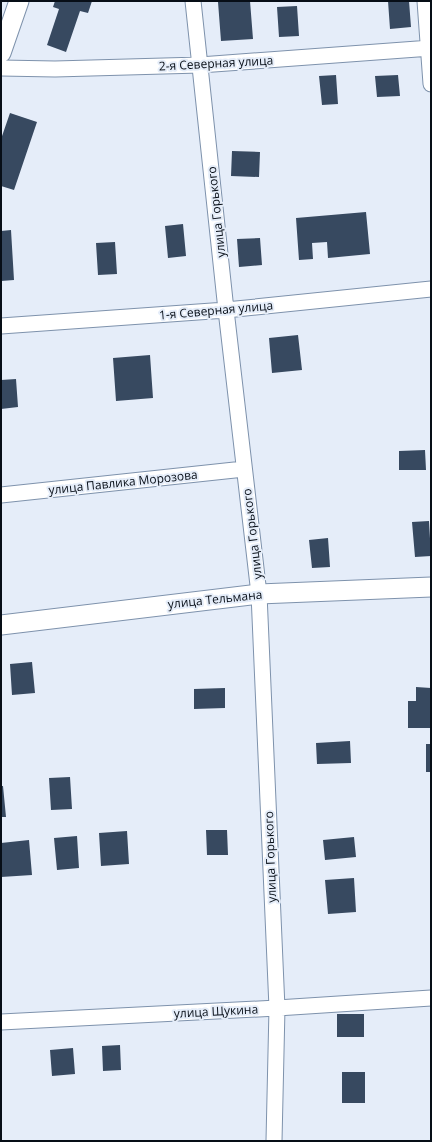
<svg xmlns="http://www.w3.org/2000/svg" width="432" height="1142" font-family="'Open Sans',sans-serif">
<style>
.building{fill:#374960}
.lines{fill:none;stroke-linecap:round;stroke-linejoin:round}
.minor-casing{stroke:#7e92ac;stroke-width:17}
.tertiary-casing{stroke:#7e92ac;stroke-width:21}
.minor{stroke:#fff;stroke-width:15}
.tertiary{stroke:#fff;stroke-width:19}
.labels{text-anchor:middle;dominant-baseline:central;stroke-width:4;stroke-linejoin:round;paint-order:stroke}
.street-label{font-size:12px;fill:#070e17;stroke:#e5edf9}
</style>
<rect width="100%" height="100%" fill="#e5edf9"/>
<path class="building" d="M55,1H92L88,13L80,11L66,52L47,45L59,9L53,7Z
M234,1H250L253,39L221,41L218,2Z
M388,1H409L411,27L390,29Z
M297,6L299,36L279,37L277,7Z
M336,75L338,104L322,105L319,76Z
M398,75L400,96L377,97L375,76Z
M10,113L37,122L14,190L1,186V139Z
M232,151L260,152L259,177L231,176Z
M366,212L370,254L328,258L327,242L312,243L313,259L299,260L296,218Z
M183,224L186,256L168,258L165,226Z
M11,230L14,280L1,281V231Z
M260,238L262,265L239,267L237,239Z
M115,242L117,274L98,275L96,243Z
M298,335L302,370L272,373L269,338Z
M150,355L153,398L116,401L113,358Z
M16,379L18,407L1,409V380Z
M425,450L426,470H399V451Z
M429,521L431,556L415,557L412,522Z
M328,538L330,567L312,568L309,540Z
M32,662L35,693L12,695L10,664Z
M416,687L431,688V728H408V701H416Z
M225,688V708L194,709V689Z
M350,741L351,763L317,764L316,743Z
M426,744H431V772H426Z
M70,777L72,809L51,810L49,778Z
M1,786H3L6,817H1Z
M206,830H227L228,855H207Z
M127,831L129,864L101,866L99,833Z
M77,836L79,868L57,870L54,838Z
M354,837L356,857L325,860L323,840Z
M29,840L32,875L1,877V843Z
M354,878L356,912L328,914L325,880Z
M337,1014H364V1037H337Z
M120,1045L121,1070L103,1071L102,1046Z
M73,1048L75,1074L52,1076L50,1050Z
M342,1072H365V1103H342Z"/>
<g class="lines">
<defs>
<path id="minor" d="M193,1L226,310L259,594L277,1008L274,1141
M425,1L431,84
M1,68L55,69L200,65L431,48
M1,326L226,310L431,289
M1,495L244,469
M1,1022L277,1008L431,998"/>
<path id="tertiary" d="M1,53L19,1
M1,625L259,594L431,587"/>
</defs>
<use href="#minor" class="minor-casing"/>
<use href="#tertiary" class="tertiary-casing"/>
<use href="#minor" class="minor"/>
<use href="#tertiary" class="tertiary"/>
</g>
<g class="labels">
<g class="street-label">
<text transform="translate(216 63) rotate(-3)">2-я Северная улица</text>
<text transform="translate(216 212) rotate(-96)">улица Горького</text>
<text transform="translate(216 310) rotate(-5)">1-я Северная улица</text>
<text transform="translate(123 482) rotate(-6)">улица Павлика Морозова</text>
<text transform="translate(252 534) rotate(-97)">улица Горького</text>
<text transform="translate(215 599) rotate(-6)">улица Тельмана</text>
<text transform="translate(270 857) rotate(-92)">улица Горького</text>
<text transform="translate(216 1011) rotate(-3)">улица Щукина</text>
</g>
</g>
<rect width="432" height="1142" fill="none" stroke="#070e17" stroke-width="4"/>
</svg>
